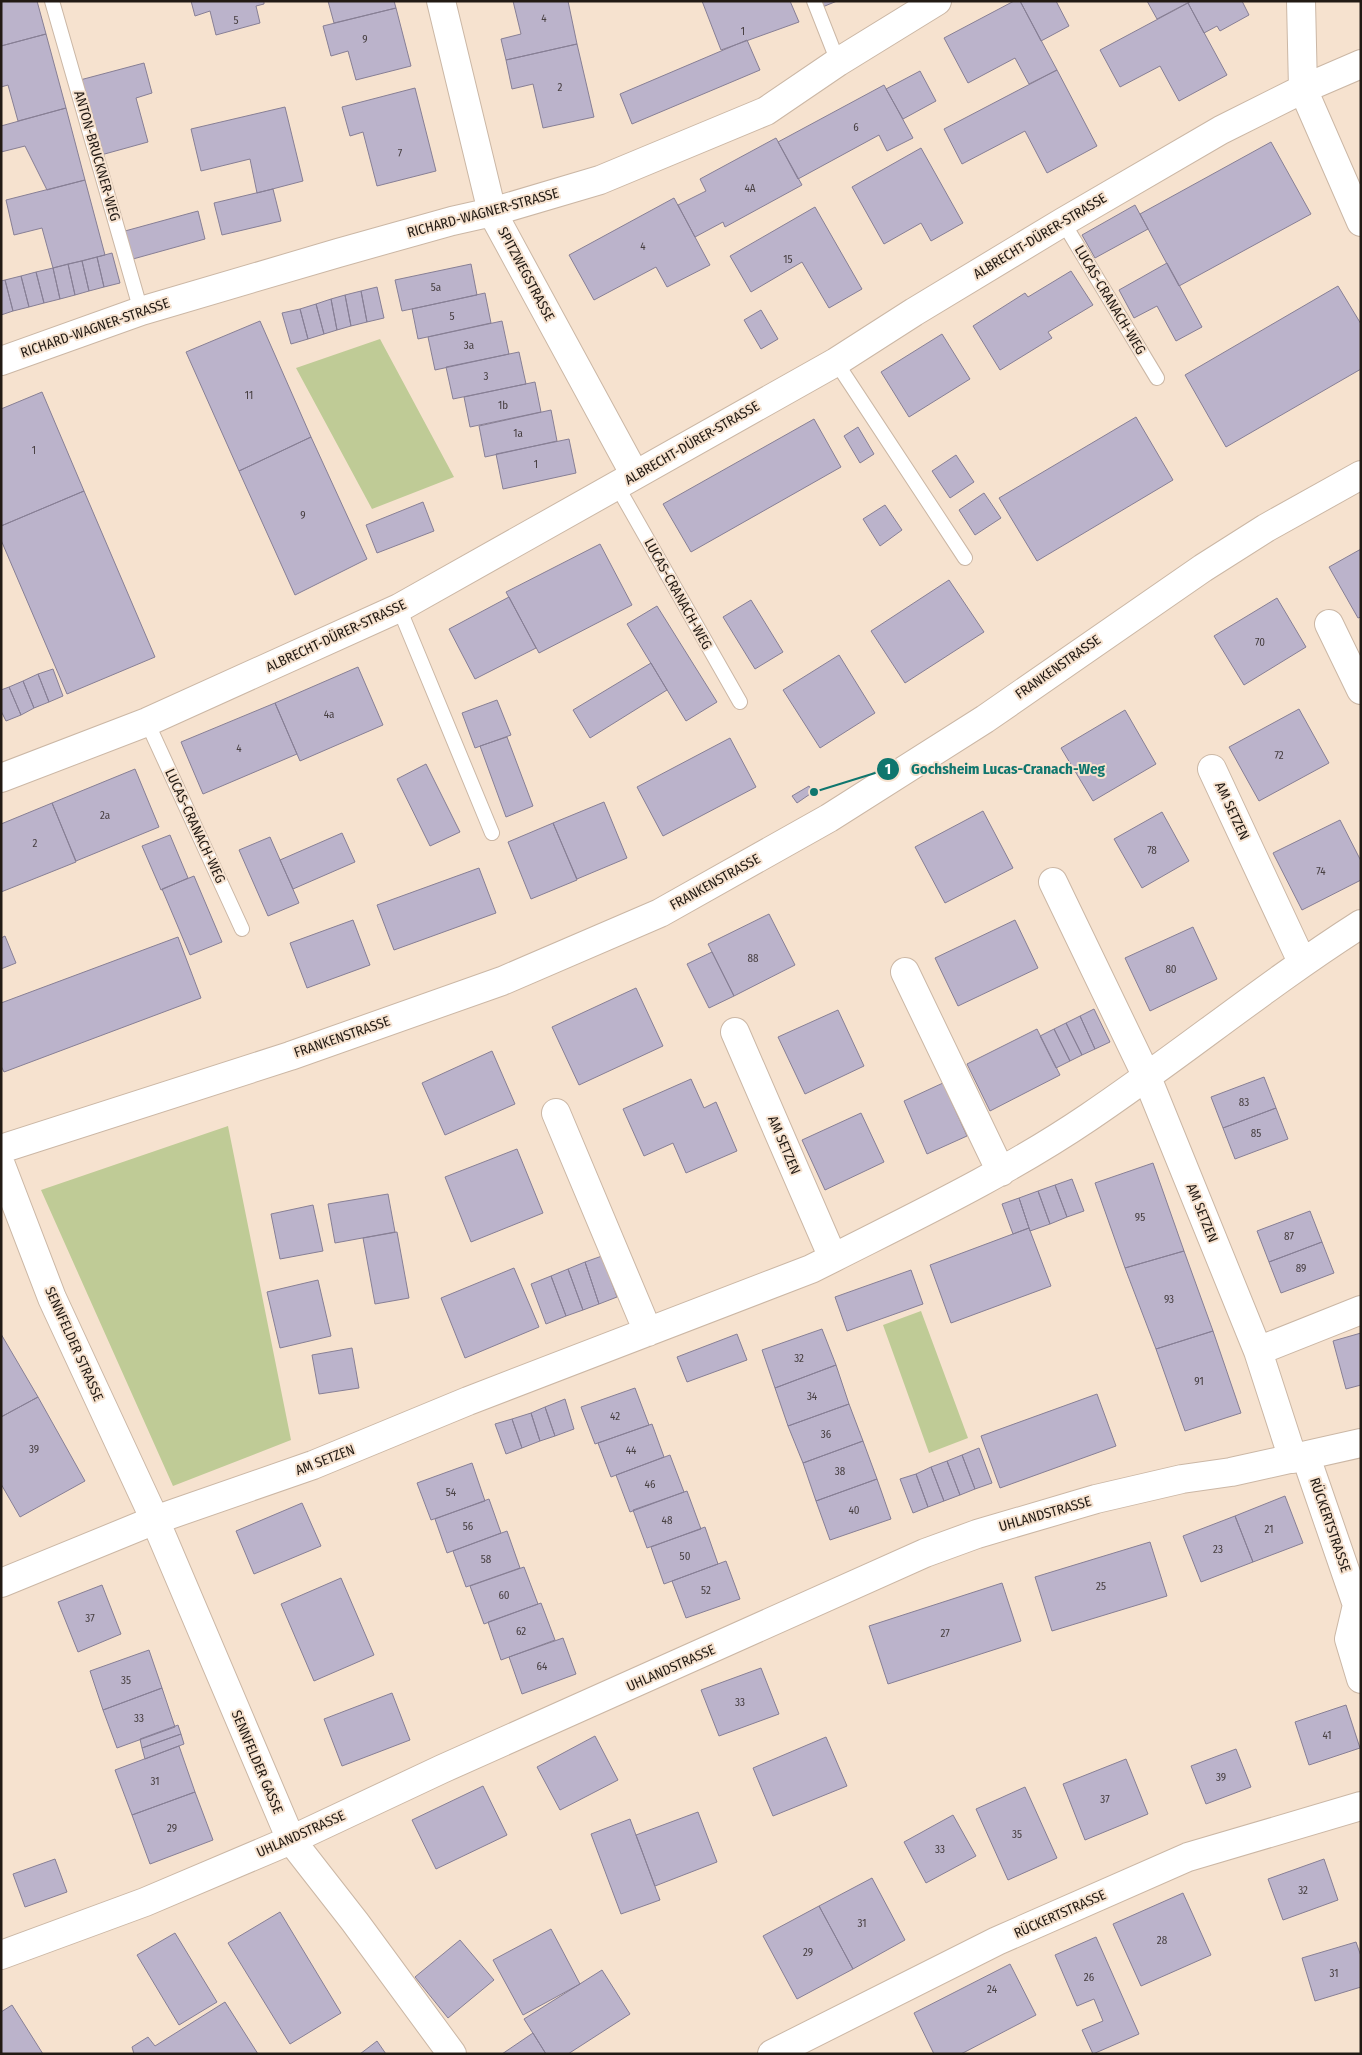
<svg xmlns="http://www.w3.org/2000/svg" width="1362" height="2055" font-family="'Fira Sans Condensed',sans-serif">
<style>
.green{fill:#bfcb96}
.building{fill:#bbb3cb;stroke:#877f95}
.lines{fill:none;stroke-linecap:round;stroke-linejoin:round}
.lane-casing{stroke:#cbb7a5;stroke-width:16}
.street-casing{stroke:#cbb7a5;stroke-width:30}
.lane{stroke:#fff;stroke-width:14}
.street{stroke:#fff;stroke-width:28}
.labels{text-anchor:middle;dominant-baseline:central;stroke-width:4;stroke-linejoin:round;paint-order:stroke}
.number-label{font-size:11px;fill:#484042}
.street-label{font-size:14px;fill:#221a14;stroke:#f6e2cf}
.leader{fill:none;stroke:#0f766e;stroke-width:2}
.callout-dot{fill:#0f766e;stroke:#f6e2cf;stroke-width:2}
.mark-label{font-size:15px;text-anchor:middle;font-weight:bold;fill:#fff}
.callout-label{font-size:15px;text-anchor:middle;font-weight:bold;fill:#0f766e;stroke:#f6e2cf;stroke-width:4;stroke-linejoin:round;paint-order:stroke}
</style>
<rect width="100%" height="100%" fill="#f6e2cf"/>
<path class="green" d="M380,339L454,477L372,509L296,368Z
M228,1126L291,1440L173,1486L41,1190Z
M921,1311L968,1438L929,1453L883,1325Z"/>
<path class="building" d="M1,1H37L46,34L1,46Z
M191,1H264V4L256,6L260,23L216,35L210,11L195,16Z
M328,1H394L396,8L334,23Z
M513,1H568L577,44L506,60L501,39L521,34Z
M702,1H790L799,22L721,50Z
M817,1H837L820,8Z
M1014,1H1020L1057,70L1029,84L1015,58L968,83L944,38Z
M1020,1H1056L1069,26L1041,41Z
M1147,1H1191L1157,19Z
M1191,1H1242L1249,15L1220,31L1217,26L1204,33L1188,3Z
M1188,3L1227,75L1179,101L1160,66L1120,87L1100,50Z
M396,8L411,66L356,80L348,51L331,56L323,26Z
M46,34L66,108L18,121L8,85L1,87V46Z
M747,40L760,70L632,124L620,94Z
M577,44L594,117L543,128L533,84L512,89L506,60Z
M144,63L152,93L136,98L148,142L101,155L80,80Z
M1057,70L1097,146L1047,173L1025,131L962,164L944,129Z
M920,71L936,101L903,119L886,89Z
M884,85L913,138L887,151L879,135L798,179L778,142Z
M415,88L436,171L377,186L363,132L350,136L342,107Z
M285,107L303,181L257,193L250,159L201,171L191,129Z
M66,108L85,180L47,190L25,146L1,152V126Z
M776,138L802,185L725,227L723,222L695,237L678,205L706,191L700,179Z
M1271,142L1311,214L1179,286L1140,214Z
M921,148L963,223L931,241L921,223L884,244L852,187Z
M85,180L105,255L53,268L42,228L14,235L6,200Z
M273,189L281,221L222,235L214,203Z
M674,198L710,265L667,287L656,267L594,300L569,255Z
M1135,205L1148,229L1095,258L1082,235Z
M815,207L862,289L829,308L802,262L751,292L730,256Z
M198,211L205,239L133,259L125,231Z
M112,253L120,283L104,287L97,257Z
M97,257L104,287L89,291L82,261Z
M82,261L89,291L75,295L68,264Z
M1167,263L1202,327L1176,341L1157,306L1134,318L1119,290Z
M68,264L75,295L60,299L53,268Z
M471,264L477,295L402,311L395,280Z
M53,268L60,299L44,303L36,272Z
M1071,271L1093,305L1048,332L1052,338L1000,370L973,326L1025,293L1028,297Z
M36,272L44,303L29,307L21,276Z
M21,276L29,307L13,311L5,280Z
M5,280L13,311L1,315V281Z
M1338,286L1361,324V369L1226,447L1185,375Z
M377,287L384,318L367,322L361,291Z
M361,291L367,322L351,326L345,295Z
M485,293L491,323L418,339L412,309Z
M345,295L351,326L337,330L331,299Z
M331,299L337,330L324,334L316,304Z
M316,304L324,334L308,339L300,309Z
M300,309L308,339L291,344L282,313Z
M761,310L778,339L761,349L744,320Z
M260,321L311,437L239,471L186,352Z
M502,321L509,354L435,370L428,337Z
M942,334L970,379L909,417L881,372Z
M519,352L526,384L453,399L446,367Z
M535,382L541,412L470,427L464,397Z
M42,392L84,491L1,526V409Z
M551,410L557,441L485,457L479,426Z
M1136,417L1173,480L1037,561L999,498Z
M814,419L841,467L691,552L663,504Z
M858,427L874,454L860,463L844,436Z
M311,437L367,559L295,595L239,471Z
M569,439L576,473L503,489L496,454Z
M956,455L974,482L950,498L932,471Z
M84,491L155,657L67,694L1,540V526Z
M984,493L1001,518L975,535L959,510Z
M423,502L434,531L377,553L366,525Z
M885,505L902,530L880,546L863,519Z
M600,544L632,605L539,653L506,592Z
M1361,549V617L1358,618L1329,567Z
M949,580L984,632L905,683L871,631Z
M509,597L536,648L475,679L449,629Z
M1277,598L1306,647L1244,685L1214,636Z
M751,600L783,652L755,669L723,617Z
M657,606L717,702L686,721L627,624Z
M839,655L875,713L820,748L783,690Z
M651,663L667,690L590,738L573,710Z
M358,667L383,725L300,761L275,703Z
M53,669L63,696L49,702L38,674Z
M38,674L49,702L34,708L23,681Z
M23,681L34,708L21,715L9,687Z
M9,687L21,715L6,721L1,711V690Z
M497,700L511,735L475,748L462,713Z
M275,703L297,754L203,794L181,742Z
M1299,709L1329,763L1259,801L1229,747Z
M1125,710L1156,764L1093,801L1061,748Z
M507,737L533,806L506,817L480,746Z
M730,738L756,787L663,836L637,787Z
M426,764L460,832L430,846L397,779Z
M135,769L159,827L76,861L52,803Z
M809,786L813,792L797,803L792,796Z
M604,802L627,858L577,879L553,823Z
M52,803L76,862L1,892V824Z
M983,811L1013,868L945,903L915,847Z
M1162,812L1189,861L1142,888L1114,839Z
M1340,820L1361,861V880L1302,910L1273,853Z
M553,823L577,880L531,899L508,842Z
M342,833L355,862L293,889L280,860Z
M170,835L188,878L161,890L142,846Z
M270,837L299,903L268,916L239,850Z
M479,868L496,913L394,950L377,905Z
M194,876L222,942L190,955L162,889Z
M769,914L795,965L734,996L708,944Z
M353,920L370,965L307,988L290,943Z
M1015,920L1038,968L958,1006L935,958Z
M1193,927L1217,979L1150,1011L1125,958Z
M5,936L16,963L1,969V938Z
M178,937L201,998L4,1072L1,1066V1003Z
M712,952L734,996L709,1008L687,964Z
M636,988L663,1046L579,1085L552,1027Z
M1094,1009L1110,1042L1095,1049L1080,1016Z
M838,1010L864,1066L805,1094L778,1037Z
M1080,1016L1095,1049L1082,1055L1066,1023Z
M1066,1023L1082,1055L1070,1061L1054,1029Z
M1037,1029L1060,1075L990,1111L967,1064Z
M1054,1029L1070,1061L1056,1068L1040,1036Z
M492,1051L515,1104L445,1135L422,1083Z
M1264,1077L1276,1108L1223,1128L1211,1097Z
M691,1079L704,1108L716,1102L737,1151L686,1173L673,1143L644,1156L623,1109Z
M943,1083L967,1136L927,1154L904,1101Z
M1276,1108L1288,1139L1235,1159L1223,1128Z
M861,1113L884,1162L825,1190L802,1140Z
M517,1149L543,1213L471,1242L445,1177Z
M1153,1163L1184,1251L1125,1268L1095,1183Z
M1072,1179L1084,1211L1067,1217L1055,1185Z
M1055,1185L1067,1217L1050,1224L1038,1191Z
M1038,1191L1050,1224L1030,1231L1019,1198Z
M388,1194L395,1232L335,1243L328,1204Z
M1019,1198L1029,1228L1013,1234L1002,1204Z
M313,1205L323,1251L280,1259L271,1214Z
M1310,1211L1322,1242L1269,1262L1257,1231Z
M1029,1228L1051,1286L951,1323L930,1265Z
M397,1232L409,1298L375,1304L363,1238Z
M1322,1242L1334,1273L1281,1293L1269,1262Z
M1184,1251L1213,1331L1156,1349L1125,1268Z
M602,1256L617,1297L599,1304L585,1262Z
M585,1262L599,1304L583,1310L568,1269Z
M514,1268L539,1327L465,1358L441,1298Z
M568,1269L583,1310L566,1316L551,1276Z
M911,1270L923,1304L847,1331L835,1297Z
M551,1276L566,1316L546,1324L531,1284Z
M318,1280L331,1336L280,1348L267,1292Z
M822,1329L836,1365L775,1388L762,1350Z
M1213,1331L1241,1413L1185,1431L1156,1349Z
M1361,1333V1385L1346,1389L1333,1341Z
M1,1334L38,1397L1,1417Z
M737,1334L747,1360L687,1382L677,1357Z
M352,1348L359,1388L319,1394L312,1355Z
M836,1365L849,1404L788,1426L775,1388Z
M635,1388L649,1425L595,1444L581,1407Z
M1097,1394L1116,1446L1000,1488L981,1436Z
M38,1397L85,1481L20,1517L1,1484V1417Z
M565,1399L574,1429L555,1436L545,1407Z
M849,1404L863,1441L803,1463L788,1426Z
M545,1407L555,1436L540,1441L531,1413Z
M531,1413L540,1441L522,1448L512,1419Z
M512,1419L522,1448L506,1454L495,1424Z
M652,1424L664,1457L611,1477L598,1443Z
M863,1441L877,1479L816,1501L803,1463Z
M979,1448L992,1483L975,1489L962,1455Z
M670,1455L684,1492L630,1512L616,1475Z
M962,1455L975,1489L960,1495L947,1461Z
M947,1461L960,1495L944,1501L931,1467Z
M472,1463L485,1501L431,1520L417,1483Z
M931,1467L944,1501L928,1507L916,1474Z
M916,1474L928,1507L913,1513L900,1479Z
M877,1479L891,1519L830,1540L816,1501Z
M687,1491L701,1529L647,1548L633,1510Z
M1285,1496L1303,1543L1253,1562L1235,1516Z
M489,1499L501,1533L447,1553L435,1519Z
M302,1503L321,1546L254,1574L236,1531Z
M1235,1516L1253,1562L1201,1582L1183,1536Z
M705,1527L718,1564L664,1584L651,1547Z
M507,1531L520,1568L466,1587L453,1551Z
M1150,1542L1167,1596L1052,1631L1035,1577Z
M726,1561L740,1599L686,1618L672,1581Z
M524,1567L538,1604L484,1624L470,1586Z
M341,1578L374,1655L314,1681L281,1604Z
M1002,1583L1021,1641L888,1684L869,1626Z
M102,1585L121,1634L78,1652L58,1602Z
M541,1603L555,1640L501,1660L488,1622Z
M563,1638L576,1674L522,1694L509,1657Z
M149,1650L162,1688L103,1710L90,1671Z
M761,1668L779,1714L719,1736L701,1690Z
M162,1688L175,1727L117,1748L103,1710Z
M392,1693L410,1740L342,1766L324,1719Z
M1346,1705L1360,1748L1309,1765L1295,1722Z
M178,1725L181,1734L142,1748L140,1739Z
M181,1734L184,1744L145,1759L142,1748Z
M595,1736L618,1780L560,1810L537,1767Z
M826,1737L847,1786L773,1816L753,1768Z
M179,1746L195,1792L132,1815L115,1770Z
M1236,1749L1251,1787L1206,1804L1191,1766Z
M1126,1759L1148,1814L1085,1840L1063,1784Z
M483,1786L507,1835L436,1869L412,1820Z
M1025,1787L1057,1858L1008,1880L976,1809Z
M195,1792L213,1840L150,1864L132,1815Z
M698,1812L717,1862L655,1886L636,1835Z
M953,1815L976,1856L926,1883L904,1842Z
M630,1819L660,1900L621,1914L591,1834Z
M55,1859L67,1892L25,1907L13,1874Z
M1324,1859L1338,1900L1283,1920L1268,1879Z
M872,1878L905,1940L853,1969L819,1906Z
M1183,1893L1211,1955L1141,1986L1113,1924Z
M819,1906L853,1969L797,1999L763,1936Z
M280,1912L341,2013L290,2044L228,1943Z
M551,1929L580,1984L523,2015L493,1960Z
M175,1933L217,2002L179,2025L137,1955Z
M1096,1937L1139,2034L1093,2054L1082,2030L1103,2021L1094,1999L1077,2006L1055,1955Z
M460,1940L494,1980L448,2018L415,1977Z
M1356,1942L1361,1956V1987L1315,2001L1302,1958Z
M1010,1964L1036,2015L961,2054H934L914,2013Z
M602,1970L630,2014L568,2054H546L524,2019Z
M225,2002L258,2054H134L132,2047L148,2037L155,2046Z
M12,2005L43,2054H1V2012Z
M533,2033L546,2054H502Z
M377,2041L386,2054H360Z"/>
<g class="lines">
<defs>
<path id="lane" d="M52,1L141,311
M814,1L838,62
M1063,222L1157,378
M836,362L965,558
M617,486L740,702
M399,608L492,833
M147,722L242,929"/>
<path id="street" d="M441,1L492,212L635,475
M1301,1L1303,89L1361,222
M1,361L141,311L338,253L452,221L492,212L600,180L766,111L838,62L937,1
M1329,624L1361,690
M1212,769L1302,962
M1,778L147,722L399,608L836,362L914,312L1063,222L1221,130L1303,89L1361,64
M1053,882L1146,1075L1258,1351L1293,1459
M905,972L1001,1172
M735,1032L833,1258
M556,1113L648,1332
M1,1149L290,1056L502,981L660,913L829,818L985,719L1203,568L1266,528L1361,475
M1,1165L52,1298L155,1520L291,1840L355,1922L452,2054
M1258,1351L1361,1310
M1306,1457L1357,1605L1349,1639L1361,1679
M1,1583L155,1520L313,1465L468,1401L811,1269L833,1258C920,1214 1008,1172 1089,1117C1181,1055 1267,984 1361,924
M1,1955L145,1902L291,1840L442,1769L925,1553L977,1534L1096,1499L1182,1479L1231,1472L1361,1443
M772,2054L997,1941L1188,1857L1361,1806"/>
</defs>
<use href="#lane" class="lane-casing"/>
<use href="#street" class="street-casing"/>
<use href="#lane" class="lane"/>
<use href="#street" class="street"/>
</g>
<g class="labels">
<g class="number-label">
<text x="544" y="18">4</text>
<text x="236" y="20">5</text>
<text x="743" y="31">1</text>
<text x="365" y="39">9</text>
<text x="560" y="87">2</text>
<text x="856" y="127">6</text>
<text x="400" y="153">7</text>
<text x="750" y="188">4A</text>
<text x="643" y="246">4</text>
<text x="788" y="259">15</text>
<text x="436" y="287">5a</text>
<text x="452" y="316">5</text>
<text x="469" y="345">3a</text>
<text x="486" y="376">3</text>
<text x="249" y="395">11</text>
<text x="503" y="405">1b</text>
<text x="518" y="433">1a</text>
<text x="34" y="450">1</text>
<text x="536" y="464">1</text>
<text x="303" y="515">9</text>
<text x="1260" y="642">70</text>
<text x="329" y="714">4a</text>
<text x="239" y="748">4</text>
<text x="1279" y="755">72</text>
<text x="105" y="815">2a</text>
<text x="35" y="843">2</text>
<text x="1152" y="850">78</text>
<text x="1321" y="871">74</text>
<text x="753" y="958">88</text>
<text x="1171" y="969">80</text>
<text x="1244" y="1102">83</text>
<text x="1256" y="1133">85</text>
<text x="1140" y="1217">95</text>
<text x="1289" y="1236">87</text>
<text x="1301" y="1268">89</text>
<text x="1169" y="1299">93</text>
<text x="799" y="1358">32</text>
<text x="1199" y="1381">91</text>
<text x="812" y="1396">34</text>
<text x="615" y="1416">42</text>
<text x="826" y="1434">36</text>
<text x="34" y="1449">39</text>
<text x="631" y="1450">44</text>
<text x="840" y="1471">38</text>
<text x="650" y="1484">46</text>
<text x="451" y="1492">54</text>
<text x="854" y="1510">40</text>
<text x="667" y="1520">48</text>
<text x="468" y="1526">56</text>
<text x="1269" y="1529">21</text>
<text x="1218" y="1549">23</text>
<text x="685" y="1556">50</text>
<text x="486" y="1559">58</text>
<text x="1101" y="1586">25</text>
<text x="706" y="1590">52</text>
<text x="504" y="1595">60</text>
<text x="90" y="1618">37</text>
<text x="521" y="1631">62</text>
<text x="945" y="1633">27</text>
<text x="542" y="1666">64</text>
<text x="126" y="1680">35</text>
<text x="740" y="1702">33</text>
<text x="139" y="1718">33</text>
<text x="1327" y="1735">41</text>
<text x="1221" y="1777">39</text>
<text x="155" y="1781">31</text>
<text x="1105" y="1799">37</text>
<text x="172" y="1828">29</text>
<text x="1017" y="1834">35</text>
<text x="940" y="1849">33</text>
<text x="1303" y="1890">32</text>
<text x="862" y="1923">31</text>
<text x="1162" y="1940">28</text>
<text x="808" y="1952">29</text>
<text x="1334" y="1973">31</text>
<text x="1089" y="1977">26</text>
<text x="992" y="1989">24</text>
</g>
<g class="street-label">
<text transform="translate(97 156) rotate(74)">ANTON-BRUCKNER-WEG</text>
<text transform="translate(483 213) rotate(-15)">RICHARD-WAGNER-STRASSE</text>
<text transform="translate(1040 236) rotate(-31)">ALBRECHT-DÜRER-STRASSE</text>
<text transform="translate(526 274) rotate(62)">SPITZWEGSTRASSE</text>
<text transform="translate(1110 300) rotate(59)">LUCAS-CRANACH-WEG</text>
<text transform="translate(95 328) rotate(-19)">RICHARD-WAGNER-STRASSE</text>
<text transform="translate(692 443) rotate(-30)">ALBRECHT-DÜRER-STRASSE</text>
<text transform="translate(678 594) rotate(61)">LUCAS-CRANACH-WEG</text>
<text transform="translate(336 636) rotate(-25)">ALBRECHT-DÜRER-STRASSE</text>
<text transform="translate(1058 667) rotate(-35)">FRANKENSTRASSE</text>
<text transform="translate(1232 811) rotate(65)">AM SETZEN</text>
<text transform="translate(195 826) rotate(65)">LUCAS-CRANACH-WEG</text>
<text transform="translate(715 882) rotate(-29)">FRANKENSTRASSE</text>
<text transform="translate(342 1037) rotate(-19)">FRANKENSTRASSE</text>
<text transform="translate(784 1145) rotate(67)">AM SETZEN</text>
<text transform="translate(1202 1213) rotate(68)">AM SETZEN</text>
<text transform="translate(74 1344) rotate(66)">SENNFELDER STRASSE</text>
<text transform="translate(325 1460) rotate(-21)">AM SETZEN</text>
<text transform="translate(1045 1514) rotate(-16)">UHLANDSTRASSE</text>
<text transform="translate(1330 1525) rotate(71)">RÜCKERTSTRASSE</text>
<text transform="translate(671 1668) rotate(-24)">UHLANDSTRASSE</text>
<text transform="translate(257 1762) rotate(67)">SENNFELDER GASSE</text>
<text transform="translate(301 1834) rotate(-24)">UHLANDSTRASSE</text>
<text transform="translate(1060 1914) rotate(-24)">RÜCKERTSTRASSE</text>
</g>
</g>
<path class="leader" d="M814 792L888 769"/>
<g class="callout-dot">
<circle cx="814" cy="792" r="5"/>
<circle cx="888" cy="769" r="12"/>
</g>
<g class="mark-label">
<text x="888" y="774">1</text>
</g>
<g class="callout-label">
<text x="1008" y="774">Gochsheim Lucas-Cranach-Weg</text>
</g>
<rect width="1362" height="2055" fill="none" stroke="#221a14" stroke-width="5"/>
</svg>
